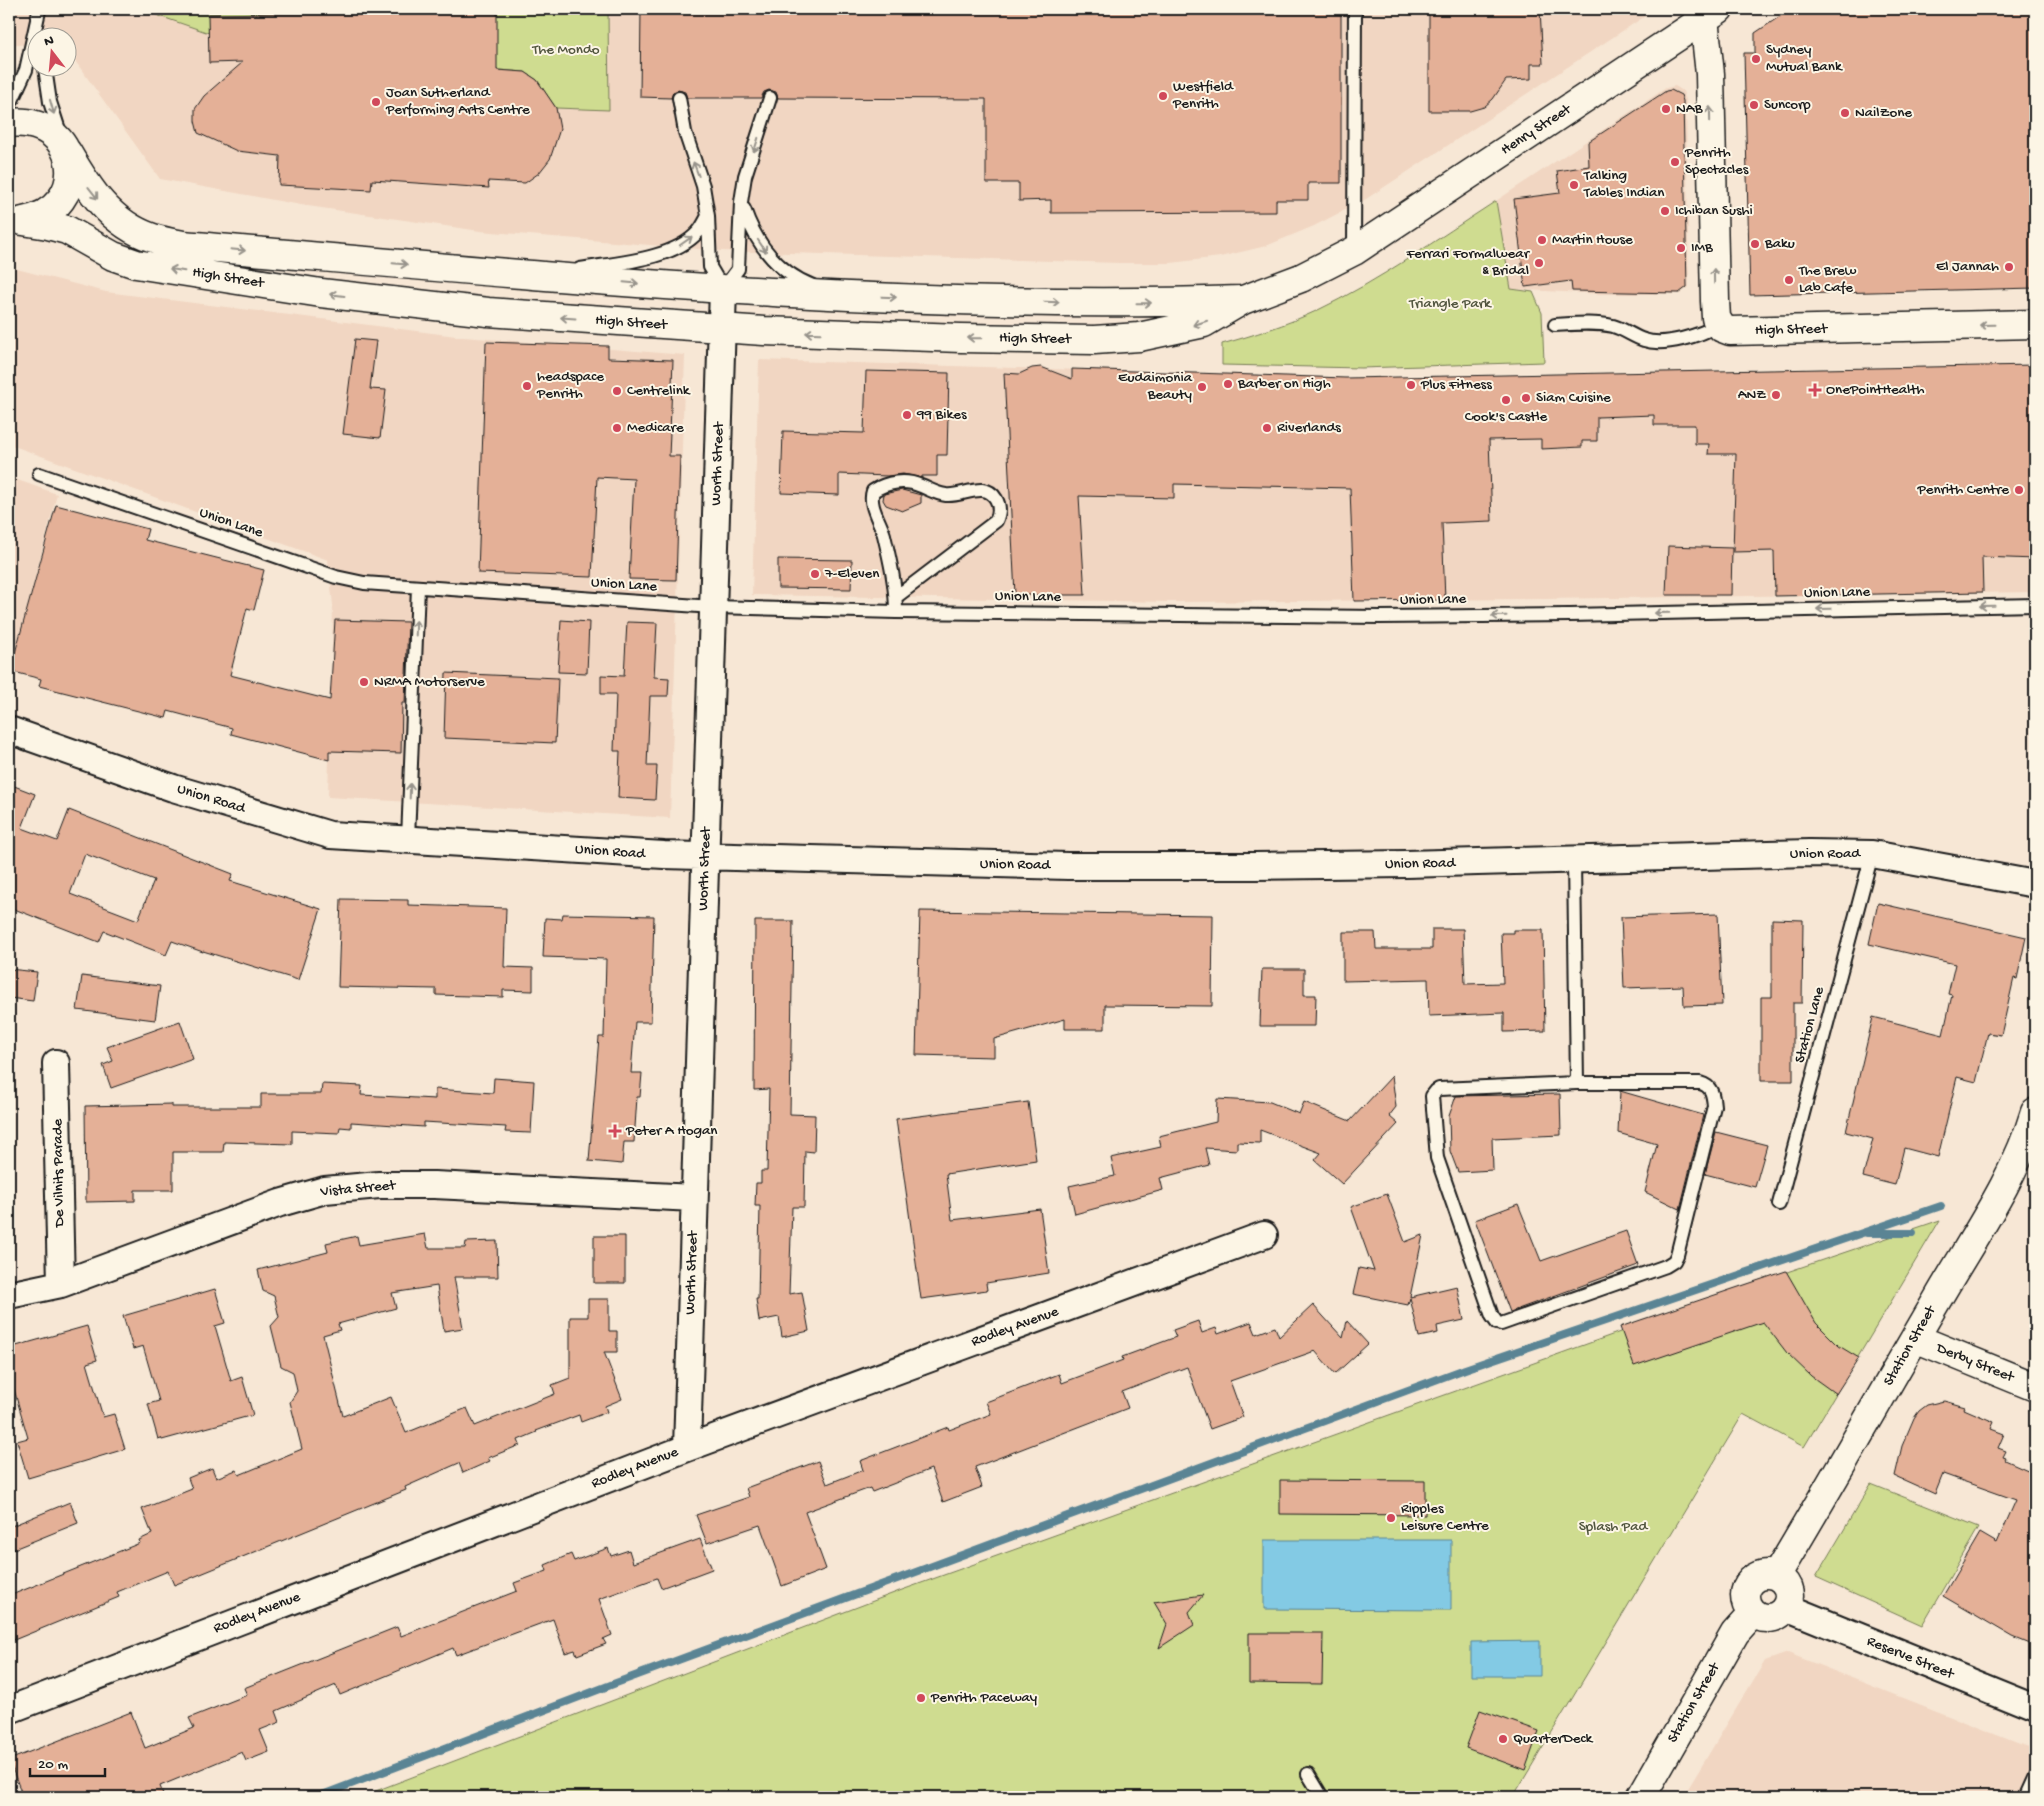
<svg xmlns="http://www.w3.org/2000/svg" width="2044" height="1806" font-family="'Gochi Hand',sans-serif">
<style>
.built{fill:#f1d6c2}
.green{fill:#cfdc90;stroke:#767c56}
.water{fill:#83cae4;stroke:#5a8494}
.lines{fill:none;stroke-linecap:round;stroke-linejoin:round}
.stream{stroke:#5a8494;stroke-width:8}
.building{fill:#e4b097;stroke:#1c1c1c;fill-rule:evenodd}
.lane-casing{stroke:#1c1c1c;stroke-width:16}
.street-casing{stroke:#1c1c1c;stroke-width:30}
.secondary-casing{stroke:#1c1c1c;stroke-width:31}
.lane{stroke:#fcf5e5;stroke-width:12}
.street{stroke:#fcf5e5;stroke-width:26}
.secondary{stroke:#fcf5e5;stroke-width:28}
.oneway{stroke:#97938b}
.poi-dot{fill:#d1495b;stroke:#fcf5e5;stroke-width:2}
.labels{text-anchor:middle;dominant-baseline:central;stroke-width:4;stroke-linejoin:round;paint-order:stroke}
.park-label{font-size:15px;fill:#52563f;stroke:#fcf5e5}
.poi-label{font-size:15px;fill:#1c1c1c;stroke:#fcf5e5;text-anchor:start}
.street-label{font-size:15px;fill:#1c1c1c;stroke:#fcf5e5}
</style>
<rect width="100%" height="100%" fill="#f7e7d5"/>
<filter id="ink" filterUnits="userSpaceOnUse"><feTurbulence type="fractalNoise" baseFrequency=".02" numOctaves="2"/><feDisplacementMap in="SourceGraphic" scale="10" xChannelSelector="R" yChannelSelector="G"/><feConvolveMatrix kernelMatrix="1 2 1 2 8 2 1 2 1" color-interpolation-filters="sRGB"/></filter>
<g filter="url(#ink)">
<path class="built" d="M9,9H1656L1366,199L1314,226L1266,246L1220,257L1171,263H1120L722,251L480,231L301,205L160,179L68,51V38H38L37,46L11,44L9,46Z
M1675,86L1683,91L1686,100L1689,287L1680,294H1600L1511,289L1496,201L1666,88Z
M9,267L106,292L464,337L685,355L670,818L328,797L333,605L328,560L11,445L9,452Z
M759,360L1346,378L2035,365V592L1543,599L1170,602L752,595Z
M9,477L57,494L9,679Z
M1788,1653L2035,1750V1797H1683L1765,1661Z"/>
<path class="green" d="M139,9H608L609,110L556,108L537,80L525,72L485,69L497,10L209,14V33Z
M1496,201L1511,289L1533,292L1542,313L1544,362L1361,368L1222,365V344C1254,335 1286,325 1316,311C1379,281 1437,239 1496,201Z
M1940,1220L1804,1447L1743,1414L1513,1797H360L902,1590L1790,1271Z
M1871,1484L1979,1527L1922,1625L1816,1577Z"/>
<path class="water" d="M1264,1540H1451V1610L1264,1609Z
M1540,1641V1676H1471V1642Z"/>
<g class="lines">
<path class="stream" d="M1867,1233H1913
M317,1797L616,1683L1465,1369L1941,1206"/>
</g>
<path class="building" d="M641,9H1341V183H1308V200H1276V212L1051,213V200L1019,201V183H986V99L778,98L776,92L769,90L764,92L761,98H687L685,92L678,90L673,92L671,98L640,97Z
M1429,9H1540L1543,64H1531V79L1506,80L1493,99L1484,107L1470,111H1429Z
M1791,9H2035V288L1750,295L1744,53H1755V33Z
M497,10V70L525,72L537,80L556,108L560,129L550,159L539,173L525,183L488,181L489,188L372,180L371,190L279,185L280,156L237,151L198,133L195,121V109L204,96L243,62L209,63L208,14Z
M1671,90L1681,95L1683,101L1687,287L1679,293L1572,291L1571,281L1525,287L1514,199L1560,193L1557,171L1589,166L1588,142L1666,91Z
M355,339L376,341L370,389L386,390L380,438L343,434Z
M486,342L608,346V358L673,360L669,456H680L676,580L629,579L634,479L597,477L592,577L478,573Z
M2035,365V559L1982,557L1983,592L1775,596L1774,551L1733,552L1736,454H1708L1709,444H1695V425H1654V415L1597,417V441H1582V447L1541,449V439L1489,440L1492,521L1442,523L1445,600L1354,601L1350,488L1174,484V498L1079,496L1085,595H1015L1004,373L1019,374L1032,368L1041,367L1072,379V369L1346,378Z
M866,371L949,373L947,455H937V476H922V478L903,474L887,476L839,474V495L781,493L783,431L864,433Z
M902,490L921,495V503L902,511L886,505L883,500L884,494Z
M56,505L148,529L145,540L264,570L254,610L247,608L230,675L330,700L335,620L408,622L405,703H402L401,753L329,751V760L231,734L232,728L168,711L166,718L39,686L41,679L10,671Z
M1668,546L1732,548L1731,595H1666Z
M778,559L852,560L851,589L778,588Z
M561,620L589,622L587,673L558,672Z
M627,622L657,623L654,677L669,678L668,696H650L647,766H657L655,800L618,798L620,751H614L616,694H601V675L624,676Z
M446,673L558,678L555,743L444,738Z
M9,784L35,794L22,828L57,841L69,810L233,874L230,881L321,909L298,980L203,951V952L172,941L166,955L104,931L99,942L9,907ZM85,854L154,880L138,920L70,894Z
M341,899L408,900V905L506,908L504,967L533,968V991L503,990V997L436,995V989L338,987Z
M1878,903L2026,937L2017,979L2014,978L2001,1035L1988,1033L1976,1082L1957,1077L1938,1157L1904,1148L1895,1185L1863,1177L1873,1139L1846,1132L1873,1017L1943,1035L1952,995L1948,994L1955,964L1869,944Z
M920,911L1213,915L1212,1006L1105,1005V1029H1065V1019L994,1039V1057L916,1055Z
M563,914L654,916L651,1022H635L631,1073H642L640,1097H637L634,1142H624L622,1164L589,1161L599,1037H604L606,959L543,957L545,918L562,919Z
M1718,914L1722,1005L1684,1006L1683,986L1624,988L1621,917Z
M1772,919L1803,920L1802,1003H1793V1081H1761V997H1772Z
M755,921H793L790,1114L815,1115L814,1152L805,1151L804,1207H792L789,1294L802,1292L809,1331L782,1337L779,1317L759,1321L756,1299H758L760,1206H755L756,1183H761V1171H767L769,1089L754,1090Z
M1432,929H1463L1465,984L1503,983L1501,933H1513V930H1543L1545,1031L1504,1032V1013L1429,1016L1428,979L1343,981V932H1375L1376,949H1432Z
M9,969L37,972L33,1001L9,998Z
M1262,969H1304V995H1316L1315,1026H1260Z
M82,976L160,986L155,1020L77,1010Z
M180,1021L193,1059L111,1088L103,1065L113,1061L107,1047Z
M1392,1076L1396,1107L1389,1116L1398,1124L1342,1184L1315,1160L1321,1153L1260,1130V1143L1237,1142V1150L1205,1148L1209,1165L1160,1178L1163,1190L1075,1214L1069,1186L1115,1176L1111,1158L1161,1147L1159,1136L1216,1122L1217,1099L1270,1102L1299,1114L1304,1102L1350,1121Z
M494,1078L534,1081L531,1133L505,1132L506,1127L424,1122V1127L351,1122V1128L340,1127L339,1133L292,1131V1144L224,1142L223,1152H173V1190H135V1201L86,1202L85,1106L172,1104V1107H261V1094H321L322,1084L362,1086L361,1095L435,1099V1089L493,1093Z
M1620,1091L1703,1115L1680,1209L1645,1192L1657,1144L1618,1133Z
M1560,1094L1561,1135L1492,1138L1493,1170L1458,1172L1450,1151L1449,1116L1456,1096Z
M1028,1102L1036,1160L946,1174L952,1220L1040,1209L1049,1273L986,1283L987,1290L921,1299L896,1119Z
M1716,1132L1767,1145L1755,1187L1705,1174Z
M1387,1194L1405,1242L1423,1235L1410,1297L1457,1286L1464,1320L1437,1326L1438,1333L1419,1337L1410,1298L1408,1305L1353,1294L1359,1268L1374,1271L1351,1207Z
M1518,1204L1541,1261L1626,1231L1638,1265L1510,1312L1475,1220Z
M425,1234L428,1248H465L466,1242L497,1241L498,1277H454L463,1328L444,1331L437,1286L392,1293L396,1308L338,1324L340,1330L323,1335L343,1416L391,1397L406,1433L467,1408L475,1426L555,1394L552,1385L570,1378V1317H588V1299H609V1331H617V1352H604L622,1399L605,1406L607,1412L581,1422L579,1415L536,1431L537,1432L518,1440L520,1445L488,1458L490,1461L463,1473L459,1463L405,1487L406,1490L174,1585L168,1571L117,1592L119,1597L9,1642V1596L140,1543L139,1540L152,1534L142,1509L192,1489L188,1478L212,1468L216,1478L236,1470L239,1475L302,1449L290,1402L297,1391L293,1372L281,1366L271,1326L279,1317L274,1296L263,1291L258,1270L328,1252L326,1243L357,1236L359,1245Z
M594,1236H625V1283H594Z
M1786,1271L1816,1323L1839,1346L1859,1358L1836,1394L1811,1376L1787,1353L1763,1322L1634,1366L1620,1327Z
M215,1289L225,1323L215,1326L231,1381L242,1377L253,1415L162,1440L161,1438L158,1439L148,1404L159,1401L143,1346L133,1349L123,1316Z
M1313,1305L1343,1338L1347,1321L1368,1344L1335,1374L1315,1351L1230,1381L1243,1417L1210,1429L1187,1367L1122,1392L1128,1408L975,1467L982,1487L943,1502L931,1469L872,1492L870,1488L805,1512L826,1569L782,1586L760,1525L707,1543L696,1515L749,1497L746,1488L818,1461L827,1484L863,1470L860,1461L948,1427L949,1430L991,1414L986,1402L1059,1374L1062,1383L1123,1360L1122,1357L1176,1337L1173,1330L1198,1321L1202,1333L1216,1328L1218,1334L1251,1322L1256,1334L1275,1327L1279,1337Z
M87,1326L97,1360L87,1363L103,1417L114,1414L125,1449L28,1478L17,1441L28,1438L13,1386L9,1387V1348Z
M1944,1401L1965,1407L1964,1409L1994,1422L1991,1429L2004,1434L1998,1448L2006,1451L2003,1457L2006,1458L2005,1460L2030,1471L2035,1459V1646L2013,1637L1943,1596L1980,1533L1997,1543L2016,1500L1943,1474L1935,1494L1895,1476L1902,1446L1914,1418L1919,1411L1927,1405Z
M1280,1480L1425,1481V1515L1280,1514Z
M70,1502L78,1523L9,1551V1527Z
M700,1539L712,1569L661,1588L657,1578L599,1599L612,1635L603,1639L606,1644L577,1655L575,1650L565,1653L553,1619L456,1655L453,1648L340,1695L336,1685L276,1711L280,1722L260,1730L269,1752L246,1761L242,1752L160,1786L164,1797H23L9,1760L131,1712L145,1748L194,1728L189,1718L247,1695L244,1688L397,1627L401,1636L517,1591L514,1583L547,1571L545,1565L571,1554L574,1561L608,1548L611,1556L629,1550L633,1563Z
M1203,1595L1189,1612L1194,1625L1159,1648L1167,1624L1154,1602Z
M1249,1633H1323L1322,1684L1249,1683Z
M1480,1710L1539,1731L1525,1770L1466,1748Z"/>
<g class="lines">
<defs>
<path id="lane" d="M45,68L50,102L61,136
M679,98L685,132L703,186L708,216L710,267L723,289L738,269L741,202L745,176L770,98
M9,107L26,70L39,11
M744,209C756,244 777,272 813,286
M1354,251L1355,9
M580,269C615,263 673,260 698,232C702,228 705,221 708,216
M1555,325C1574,324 1594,322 1613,326C1624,329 1634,337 1644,340C1665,347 1701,335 1718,325
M39,474L336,577L364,583L713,607L896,612L1380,617L1570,615L2035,605
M896,612C896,586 890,560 884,535C880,521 868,505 873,491C887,482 905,479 921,486C929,489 937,494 946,495C963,497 985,480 996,499C1000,506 1000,513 996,521L896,597
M408,839L418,587
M1574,860L1577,1083
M1577,1083H1700C1712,1086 1713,1095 1714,1106L1677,1255L1674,1261L1666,1266L1501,1324L1497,1323L1492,1316L1437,1158L1432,1096L1436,1091L1439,1089Z
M1779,1204L1872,854
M1308,1774L1322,1797
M2025,1797L2035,1775"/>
<path id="street" d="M9,730L173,788L330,835L664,855L1068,866H1254L1406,864L1809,853L1872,854L2035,884
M56,1063L61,1284
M9,1295L61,1284L280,1203L325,1190L379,1185H434L694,1198
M687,1448L723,289
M1786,1607L2035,1708
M9,1710L687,1448L1264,1235"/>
<path id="secondary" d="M1703,9L1710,74L1715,301L1716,318L1722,328L1730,331L2035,324
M9,123C81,115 94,209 23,221
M67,152C88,188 110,224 153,238C162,241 173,243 183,245C535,275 887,312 1241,300
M23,221L48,225L67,230L113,256L136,264L321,293L488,312L764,331L961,338L1094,340L1139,337L1204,323L1243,300L1301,278L1354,251L1719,9
M1915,1338L2035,1387
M1745 1596a22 22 0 1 1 44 0a22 22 0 1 1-44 0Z
M1776,1576C1831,1485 1883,1392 1937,1300C1972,1239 2015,1180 2035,1112
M1641,1797L1735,1633L1753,1613"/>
</defs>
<use href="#lane" class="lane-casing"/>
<use href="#street" class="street-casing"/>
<use href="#secondary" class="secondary-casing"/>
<use href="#lane" class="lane"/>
<use href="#street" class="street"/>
<use href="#secondary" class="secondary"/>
</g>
<defs><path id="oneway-shaft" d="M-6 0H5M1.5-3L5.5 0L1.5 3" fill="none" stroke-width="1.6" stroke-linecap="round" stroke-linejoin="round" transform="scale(1.25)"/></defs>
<g class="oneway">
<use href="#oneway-shaft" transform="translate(52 107) rotate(74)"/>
<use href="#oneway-shaft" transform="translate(1710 114) rotate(-91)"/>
<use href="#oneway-shaft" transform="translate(756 145) rotate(108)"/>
<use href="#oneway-shaft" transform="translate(696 169) rotate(-111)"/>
<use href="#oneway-shaft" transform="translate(93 193) rotate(52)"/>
<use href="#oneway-shaft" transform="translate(686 241) rotate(-35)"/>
<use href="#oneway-shaft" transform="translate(762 246) rotate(56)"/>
<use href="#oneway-shaft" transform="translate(238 250) rotate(5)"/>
<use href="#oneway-shaft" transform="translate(400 264) rotate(5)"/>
<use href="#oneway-shaft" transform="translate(177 270) rotate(-171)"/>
<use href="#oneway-shaft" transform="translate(1714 276) rotate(-91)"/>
<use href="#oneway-shaft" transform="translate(631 283) rotate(5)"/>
<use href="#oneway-shaft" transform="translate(337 295) rotate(-173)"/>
<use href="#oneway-shaft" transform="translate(889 297) rotate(2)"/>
<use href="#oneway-shaft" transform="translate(1052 302) rotate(2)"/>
<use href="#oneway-shaft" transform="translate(1144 303) rotate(-1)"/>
<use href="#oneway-shaft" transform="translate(568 318) rotate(-176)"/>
<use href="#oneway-shaft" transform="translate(1200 323) rotate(162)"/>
<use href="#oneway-shaft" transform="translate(1987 325) rotate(179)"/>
<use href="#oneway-shaft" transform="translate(813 333) rotate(-178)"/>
<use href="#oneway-shaft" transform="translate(975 338) rotate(-179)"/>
<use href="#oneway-shaft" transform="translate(1987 606) rotate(179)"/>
<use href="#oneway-shaft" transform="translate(1824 609) rotate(179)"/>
<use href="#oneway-shaft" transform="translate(1662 613) rotate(179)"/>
<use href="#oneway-shaft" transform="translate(1499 616) rotate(179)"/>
<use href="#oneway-shaft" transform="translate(416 628) rotate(-88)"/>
<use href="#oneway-shaft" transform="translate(410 791) rotate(-88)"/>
</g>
</g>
<g class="poi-dot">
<circle cx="1756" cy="59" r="5"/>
<circle cx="1163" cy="96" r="5"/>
<circle cx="376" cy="102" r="5"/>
<circle cx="1754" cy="105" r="5"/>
<circle cx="1666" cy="109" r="5"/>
<circle cx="1845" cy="113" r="5"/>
<circle cx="1675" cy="162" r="5"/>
<circle cx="1574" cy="185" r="5"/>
<circle cx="1665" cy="211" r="5"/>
<circle cx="1542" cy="240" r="5"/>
<circle cx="1755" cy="244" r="5"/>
<circle cx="1681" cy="248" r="5"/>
<circle cx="1539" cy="263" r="5"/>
<circle cx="2009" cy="267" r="5"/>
<circle cx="1789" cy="280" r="5"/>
<circle cx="1228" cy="384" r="5"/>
<circle cx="1411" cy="385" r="5"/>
<circle cx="527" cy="386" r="5"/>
<circle cx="1202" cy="387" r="5"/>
<path d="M1812.5 382.5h5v5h5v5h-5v5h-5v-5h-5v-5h5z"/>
<circle cx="617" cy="391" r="5"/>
<circle cx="1776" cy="395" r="5"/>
<circle cx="1526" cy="398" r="5"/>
<circle cx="1506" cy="400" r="5"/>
<circle cx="907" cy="415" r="5"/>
<circle cx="617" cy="428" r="5"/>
<circle cx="1267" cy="428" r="5"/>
<circle cx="2019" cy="490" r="5"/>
<circle cx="815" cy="574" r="5"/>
<circle cx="364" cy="682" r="5"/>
<path d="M612.5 1123.5h5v5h5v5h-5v5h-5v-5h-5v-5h5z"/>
<circle cx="1391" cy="1518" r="5"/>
<circle cx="921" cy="1698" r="5"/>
<circle cx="1503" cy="1739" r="5"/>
</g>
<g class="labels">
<g class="park-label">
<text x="566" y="50">The Mondo</text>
<text x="1450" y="304">Triangle Park</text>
<text x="1613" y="1527">Splash Pad</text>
</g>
<g class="poi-label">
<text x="1766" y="50">Sydney<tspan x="1766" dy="17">Mutual Bank</tspan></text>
<text x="1173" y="87">Westfield<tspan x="1173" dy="17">Penrith</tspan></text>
<text x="386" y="93">Joan Sutherland<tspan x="386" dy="17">Performing Arts Centre</tspan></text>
<text x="1764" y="105">Suncorp</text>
<text x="1676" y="109">NAB</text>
<text x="1855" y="113">NailZone</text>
<text x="1685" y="153">Penrith<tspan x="1685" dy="17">Spectacles</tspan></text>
<text x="1584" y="176">Talking<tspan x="1584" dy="17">Tables Indian</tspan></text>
<text x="1675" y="211">Ichiban Sushi</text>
<text x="1552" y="240">Martin House</text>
<text x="1765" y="244">Baku</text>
<text x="1691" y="248">IMB</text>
<text x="1529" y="254" text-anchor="end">Ferrari Formalwear<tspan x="1529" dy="17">&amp; Bridal</tspan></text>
<text x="1999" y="267" text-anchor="end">El Jannah</text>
<text x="1799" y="271">The Brew<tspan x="1799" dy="17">Lab Cafe</tspan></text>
<text x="537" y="377">headspace<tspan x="537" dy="17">Penrith</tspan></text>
<text x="1192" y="378" text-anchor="end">Eudaimonia<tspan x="1192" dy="17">Beauty</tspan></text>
<text x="1238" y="384">Barber on High</text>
<text x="1421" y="385">Plus Fitness</text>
<text x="1826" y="390">OnePointHealth</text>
<text x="627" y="391">Centrelink</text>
<text x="1766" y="395" text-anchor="end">ANZ</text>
<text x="1536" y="398">Siam Cuisine</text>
<text x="917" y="415">99 Bikes</text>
<text x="1506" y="417" text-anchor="middle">Cook's Castle</text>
<text x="627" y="428">Medicare</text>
<text x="1277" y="428">Riverlands</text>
<text x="2009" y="490" text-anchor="end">Penrith Centre</text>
<text x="825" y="574">7-Eleven</text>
<text x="374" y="682">NRMA Motorserve</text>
<text x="626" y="1131">Peter A Hogan</text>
<text x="1401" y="1509">Ripples<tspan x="1401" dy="17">Leisure Centre</tspan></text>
<text x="931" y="1698">Penrith Paceway</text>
<text x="1513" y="1739">QuarterDeck</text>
</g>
<g class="street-label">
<text transform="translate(1536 130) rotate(-33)">Henry Street</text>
<text transform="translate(228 278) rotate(9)">High Street</text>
<text transform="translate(631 323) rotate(4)">High Street</text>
<text transform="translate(1791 330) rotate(-1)">High Street</text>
<text transform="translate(1035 339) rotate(1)">High Street</text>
<text transform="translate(718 464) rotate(-88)">Worth Street</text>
<text transform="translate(231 523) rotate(19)">Union Lane</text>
<text transform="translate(624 585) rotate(4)">Union Lane</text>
<text transform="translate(1837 593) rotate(-1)">Union Lane</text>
<text transform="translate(1028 597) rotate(1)">Union Lane</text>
<text transform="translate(1433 600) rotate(-1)">Union Lane</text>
<text transform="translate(211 799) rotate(17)">Union Road</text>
<text transform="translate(610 852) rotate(4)">Union Road</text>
<text x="1825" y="854">Union Road</text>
<text transform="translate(1420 864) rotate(-1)">Union Road</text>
<text transform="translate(1015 865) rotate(1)">Union Road</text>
<text transform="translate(705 869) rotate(-88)">Worth Street</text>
<text transform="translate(1810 1025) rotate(-75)">Station Lane</text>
<text transform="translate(59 1173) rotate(-91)">De Vilnits Parade</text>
<text transform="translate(358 1189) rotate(-5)">Vista Street</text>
<text transform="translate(692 1273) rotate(-88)">Worth Street</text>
<text transform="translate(1015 1327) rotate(-20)">Rodley Avenue</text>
<text transform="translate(1910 1346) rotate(-60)">Station Street</text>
<text transform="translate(1975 1363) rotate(22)">Derby Street</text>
<text transform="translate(635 1468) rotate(-21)">Rodley Avenue</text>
<text transform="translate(257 1613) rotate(-21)">Rodley Avenue</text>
<text transform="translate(1910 1658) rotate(22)">Reserve Street</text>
<text transform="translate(1694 1703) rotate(-60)">Station Street</text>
</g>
</g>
<rect width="2044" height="1806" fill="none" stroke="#fcf5e5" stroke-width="30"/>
<rect x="15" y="15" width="2014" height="1776" fill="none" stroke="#1c1c1c" stroke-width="2" filter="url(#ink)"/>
<g transform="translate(52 52) rotate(344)"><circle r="24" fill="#fcf5e5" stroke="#a29e95"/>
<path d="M0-4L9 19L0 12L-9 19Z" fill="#d1495b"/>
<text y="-8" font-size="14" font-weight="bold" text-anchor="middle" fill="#1c1c1c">N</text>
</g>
<path d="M30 1768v8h75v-8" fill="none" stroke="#1c1c1c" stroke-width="2.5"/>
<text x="38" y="1768" font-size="15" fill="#1c1c1c" stroke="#fcf5e5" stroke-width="4" paint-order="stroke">20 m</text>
</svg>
